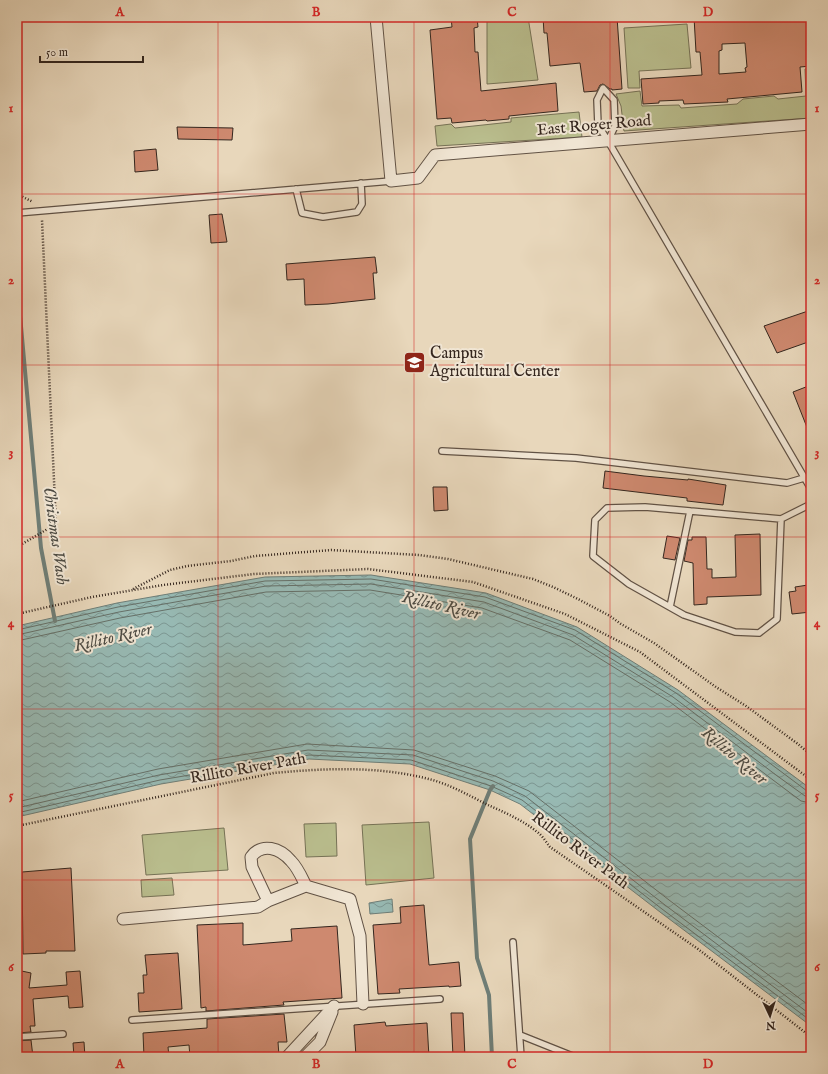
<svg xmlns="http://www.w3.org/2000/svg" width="828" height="1074" font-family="'IM FELL English',serif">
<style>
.green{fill:#b9bd8d;stroke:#767256}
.water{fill:url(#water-waves);stroke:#6f7e77}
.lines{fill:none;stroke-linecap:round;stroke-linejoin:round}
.shore{stroke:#667068;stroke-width:1}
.stream{stroke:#6f7e77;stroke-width:4}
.building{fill:#ce896f;stroke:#34261e;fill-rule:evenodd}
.service-casing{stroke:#615245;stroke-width:8}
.minor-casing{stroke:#615245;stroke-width:13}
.path{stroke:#34261e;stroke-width:2.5;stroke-dasharray:1 2;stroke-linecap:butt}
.service{stroke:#f0e5d3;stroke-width:5.5}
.minor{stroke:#f0e5d3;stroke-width:11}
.grid{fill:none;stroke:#d62828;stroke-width:1;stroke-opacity:0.55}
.labels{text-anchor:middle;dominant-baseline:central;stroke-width:4;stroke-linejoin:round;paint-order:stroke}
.street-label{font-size:16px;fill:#34261e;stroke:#f0e5d3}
.poi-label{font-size:16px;fill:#34261e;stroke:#f0e5d3;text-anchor:start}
.water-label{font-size:17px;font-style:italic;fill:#4d4b43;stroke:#f0e5d3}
.neatline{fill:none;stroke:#d62828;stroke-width:1.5}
.grid-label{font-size:13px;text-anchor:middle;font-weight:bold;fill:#d62828}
</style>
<defs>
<pattern id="water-waves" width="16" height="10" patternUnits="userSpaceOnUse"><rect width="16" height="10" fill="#97b9b3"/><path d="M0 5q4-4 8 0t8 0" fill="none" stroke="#7c9691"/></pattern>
</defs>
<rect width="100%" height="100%" fill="#e8d7bb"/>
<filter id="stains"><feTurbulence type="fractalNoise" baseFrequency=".005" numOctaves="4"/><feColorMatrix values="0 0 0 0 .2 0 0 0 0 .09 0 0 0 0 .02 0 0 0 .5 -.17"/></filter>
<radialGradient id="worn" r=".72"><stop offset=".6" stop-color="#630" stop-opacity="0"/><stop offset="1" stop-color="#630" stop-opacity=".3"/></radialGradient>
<path class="green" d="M487,17H528L538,80L487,84Z
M687,24L691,68L639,71L640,88H628L624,28Z
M811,68V118L624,131L621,106L616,94L640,91L642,106L679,105L681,108L737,104L743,99L774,96L778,99L806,96L805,69Z
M579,112L582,137L437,146L435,126L451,124L455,128L511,122V118Z
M429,822L434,878L366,885L362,825Z
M336,823L337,856L306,857L304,824Z
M224,828L228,870L146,875L142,835Z
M172,878L174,895L142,897L141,880Z"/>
<path class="water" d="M371,575L486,593L577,627L678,690L811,789V1026L660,912L520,804L490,790L410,764L309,759L161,784L17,817V626L117,603L265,577Z
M392,899L393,912L370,914L369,903Z"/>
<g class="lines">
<path class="shore" d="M17,630L118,607L265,581L371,579L485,597L575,630L676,693L807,791L811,792
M17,635L119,612L266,586L371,584L484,602L573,635L673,697L776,775L805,796L811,797
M17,641L120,618L266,592L370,590L482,608L570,640L670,702L773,780L801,801L811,803
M17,802L158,769L307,744L414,750L495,776L529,791L669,900L811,1007
M17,808L159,775L308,750L413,755L493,781L525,796L665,905L811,1015
M17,813L160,780L309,755L411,760L491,786L522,800L662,909L811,1021"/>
<path class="stream" d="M17,282L41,548L55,621
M492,1057L489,995L477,958L470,839L490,790L493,786"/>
</g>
<path class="building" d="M451,17H477L478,27L474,28L475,52H478L481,91L556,83L558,111L509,116V119L487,121L486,120L452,123L451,118L437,119L430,30L452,27Z
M543,17H617L622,89L612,90V89H610L603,84L600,85L597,91L584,92L580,63L550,66L547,33H544Z
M694,17H811V66L800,67L802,92L727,99L728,102L684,104L683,100L659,101V103L643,104L641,79L702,75L700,52H696ZM745,43L747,67L745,68L746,72L719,74V51L722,50V44Z
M177,127L233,128L232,140L178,139Z
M156,149L158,170L135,172L134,151Z
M222,214L227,242L211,243L209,215Z
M375,257L377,273H373L375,299L328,304L305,305L304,279L287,280L286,264Z
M811,310V341L777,353L764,326Z
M811,385V435H810L793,392Z
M605,471L644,476L688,480V479L726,485L723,505L687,501V498L603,488Z
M433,487H447L448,510L434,511Z
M760,534L761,595L707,597V604L694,605L693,563L684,561L688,540H692V537H706L707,569H712V578L736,577L735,535Z
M667,536L680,538L675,560L663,558Z
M808,585L811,612L792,614L789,592L796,591L795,587Z
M71,868L75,951H46V953L23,954L22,872Z
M424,905L429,965L459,962L461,986L449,987V986L399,989L400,993L378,994L373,925L401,923L400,907Z
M243,923V945L292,941L291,929L337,926L342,998L283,1002L284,1005L206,1011V1007L201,1008L197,925Z
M178,953L182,1009L139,1012L138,993H144L143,975H147L145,955Z
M17,970L31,973L29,988L67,985L66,972L80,971L83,1007L69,1008L68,996L33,999L35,1026H30L31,1032L17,1033Z
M451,1013H463L465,1057H453Z
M284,1014L287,1042H278L279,1056L263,1057H190L189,1045L168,1047L169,1057H144L143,1033L207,1028V1019Z
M385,1022L386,1026L427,1023L429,1057H356L354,1025Z
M31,1040L33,1057H17V1041Z
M84,1042L85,1057H74L73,1043Z"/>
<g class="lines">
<defs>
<path id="service" d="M603,88L614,100L615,126L608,141L598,125L597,100Z
M608,141L811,489
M296,189L302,213L323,217L357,212L362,204L361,183
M17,213L391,181
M442,451L576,458L787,483L804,478
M781,519L777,619L759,633L735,632L684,615L629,584L593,556L595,520L607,508L645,507L781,519L811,504
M670,607L690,511
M513,942L521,1057
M132,1020L440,999
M520,1035L575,1057
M17,1037L63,1034"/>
<path id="minor" d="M376,17L391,181L418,178L435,155L811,124
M306,886L350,899L360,936L363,1004
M268,901L252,867L251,857C262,842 280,848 291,861C298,868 302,878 306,886
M123,919L258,907L268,901L306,886
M287,1057L334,1006
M305,1057L320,1042L332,1012"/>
</defs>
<use href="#service" class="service-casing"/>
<use href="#minor" class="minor-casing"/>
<path class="path" d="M17,194L33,202
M17,547L56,524L42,220
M133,589L170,570L187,566L231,561L255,556L331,550L419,555L448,559L533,579L553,587L576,598L610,616L621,624L654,643L716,687L746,706L798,744L811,755
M17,614L92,597L163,585L254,574L368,569L473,582L565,614L640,652L811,780
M17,826L274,773C327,768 378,766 429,779C449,784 470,796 488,805C504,812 522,820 536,831C542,835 546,842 550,847L698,949L811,1037"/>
<use href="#service" class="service"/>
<use href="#minor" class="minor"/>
</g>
<path class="grid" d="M218,17V1057M414,17V1057M610,17V1057M17,194H811M17,365H811M17,537H811M17,709H811M17,880H811"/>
<defs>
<symbol id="university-square" viewBox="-11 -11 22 22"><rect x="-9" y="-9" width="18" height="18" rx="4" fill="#8f2418" stroke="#f0e5d3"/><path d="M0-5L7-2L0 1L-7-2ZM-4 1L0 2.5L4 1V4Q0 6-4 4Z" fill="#fff"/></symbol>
</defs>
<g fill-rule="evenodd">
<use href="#university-square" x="402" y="350" width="25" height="25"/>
</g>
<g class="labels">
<g class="street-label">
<text transform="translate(594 126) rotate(-5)">East Roger Road</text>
<text transform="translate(248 769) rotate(-10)">Rillito River Path</text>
<text transform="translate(580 851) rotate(37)">Rillito River Path</text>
</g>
<g class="poi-label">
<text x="430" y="354">Campus<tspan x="430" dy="18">Agricultural Center</tspan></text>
</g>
<g class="water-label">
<text transform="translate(55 536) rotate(82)">Christmas Wash</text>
<text transform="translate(441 606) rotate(13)">Rillito River</text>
<text transform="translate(113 638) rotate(-13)">Rillito River</text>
<text transform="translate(734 756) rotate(40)">Rillito River</text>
</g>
</g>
<rect width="828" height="1074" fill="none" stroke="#e8d7bb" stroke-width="44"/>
<g transform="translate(770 1016) rotate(176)" stroke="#f0e5d3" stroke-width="3" paint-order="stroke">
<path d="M0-3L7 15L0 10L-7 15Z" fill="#34261e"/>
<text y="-6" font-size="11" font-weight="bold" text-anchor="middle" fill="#34261e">N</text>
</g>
<path d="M40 56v6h103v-6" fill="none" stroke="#34261e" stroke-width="2"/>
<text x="46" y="56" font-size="12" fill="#34261e" stroke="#f0e5d3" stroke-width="3" paint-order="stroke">50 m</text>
<rect x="22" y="22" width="784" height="1030" class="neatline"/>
<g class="grid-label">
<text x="120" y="16">A</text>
<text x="316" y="16">B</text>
<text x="512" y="16">C</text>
<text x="708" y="16">D</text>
<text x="11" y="112">1</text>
<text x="817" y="112">1</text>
<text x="11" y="284">2</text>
<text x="817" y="284">2</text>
<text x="11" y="456">3</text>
<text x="817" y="456">3</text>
<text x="11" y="627">4</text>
<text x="817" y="627">4</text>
<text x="11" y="799">5</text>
<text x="817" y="799">5</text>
<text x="11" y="971">6</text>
<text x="817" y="971">6</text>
<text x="120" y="1068">A</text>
<text x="316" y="1068">B</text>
<text x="512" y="1068">C</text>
<text x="708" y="1068">D</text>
</g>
<rect width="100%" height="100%" filter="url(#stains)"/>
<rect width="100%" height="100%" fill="url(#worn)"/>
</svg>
